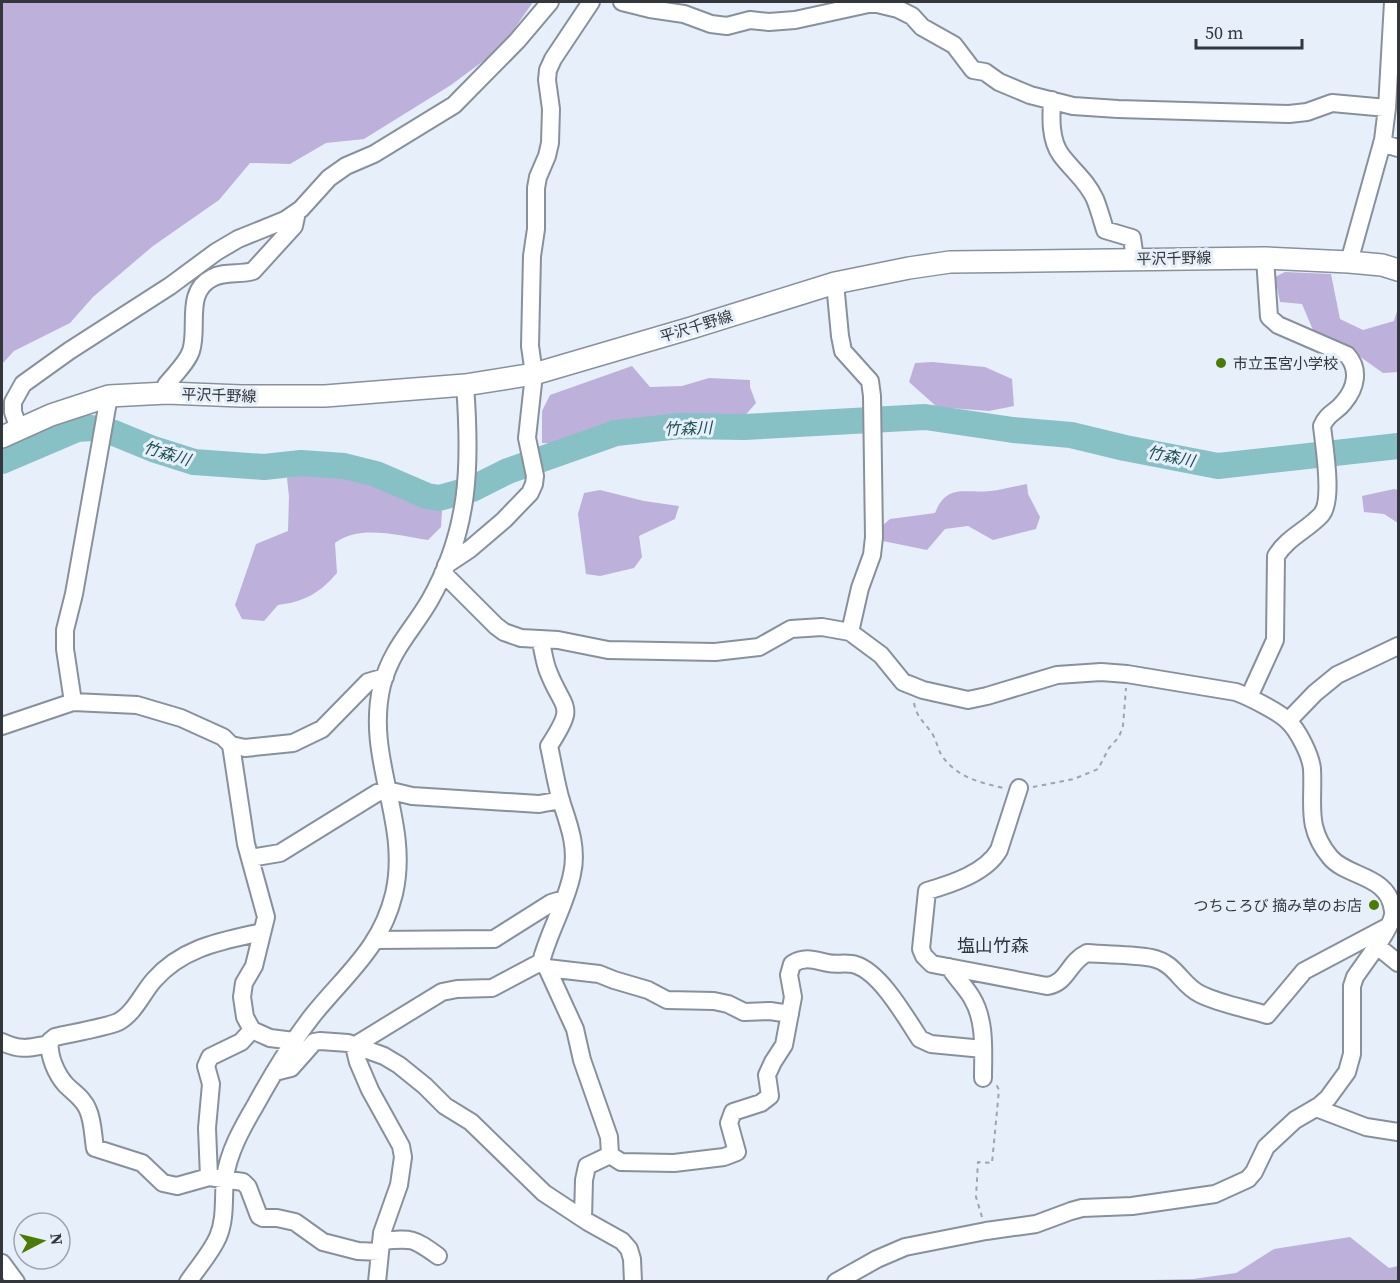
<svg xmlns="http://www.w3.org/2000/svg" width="1400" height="1283" font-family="'Source Serif 4','Noto Sans JP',serif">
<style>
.forest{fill:#bdb1db}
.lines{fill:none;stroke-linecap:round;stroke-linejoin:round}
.river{stroke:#87c0c5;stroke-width:26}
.minor-casing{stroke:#88919b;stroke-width:20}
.major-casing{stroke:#88919b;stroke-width:24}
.path{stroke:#9ea5ad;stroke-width:2;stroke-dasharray:4.5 4.5;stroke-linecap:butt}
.minor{stroke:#fff;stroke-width:16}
.major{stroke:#fff;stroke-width:21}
.poi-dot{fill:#4a7b04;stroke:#e6effa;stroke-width:2}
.labels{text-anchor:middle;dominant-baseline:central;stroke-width:6;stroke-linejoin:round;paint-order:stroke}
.street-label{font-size:15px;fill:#33373b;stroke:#e6effa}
.poi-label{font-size:15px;fill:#33373b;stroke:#e6effa;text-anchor:start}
.water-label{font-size:16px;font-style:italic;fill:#1a4d51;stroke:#e6effa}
.quarter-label{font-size:18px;fill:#2f363e;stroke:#e6effa}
</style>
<rect width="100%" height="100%" fill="#e6effa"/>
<path class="forest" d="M2,2H533L501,48L451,85L364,139L326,143L290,164L250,163L219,200L153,246L93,297L70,323L14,351L2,364Z
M1285,272L1331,274L1340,319L1363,330L1394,321L1398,308V372L1383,373L1352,351L1313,330L1302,304L1280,302L1275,277Z
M932,362L985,367L1012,379L1014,406L989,411L937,407L909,382L915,363Z
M632,366L650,387L682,386L709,378L750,380V387L756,403L742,419L658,423L592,432L567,444L542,443V411L550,395Z
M301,470L344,475L379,483L442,511L441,527L428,540C399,536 360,524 335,543L337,573C320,593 304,602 278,605L264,621L242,619L235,605L256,544L288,531L289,497L287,478Z
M1027,484L1028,494L1040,517L1036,529L993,540L968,526L945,529L927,550L883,541L882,526L890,519L935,513C947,483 965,494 990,491C1002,490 1015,486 1027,484Z
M1394,489L1398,490V523L1384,514L1364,512L1362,496Z
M600,490L644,501L679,506L675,519L639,536L642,557L634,568L600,576L586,574L578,514L584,493Z
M1350,1237L1389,1268L1398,1266V1281H1110L1193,1279L1236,1273L1274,1249Z"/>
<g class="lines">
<path class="river" d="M2,461L77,429L91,428L114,433L153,449L194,462L264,467L301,463L344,466L376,474L427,496L439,498L472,489L508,471L616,433L680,426L744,427L925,417L1013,430L1071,435L1125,448L1218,466L1398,446"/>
<defs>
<path id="minor" d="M622,2L650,9L684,14L711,24L727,26L750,20L769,22L795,20L873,3L898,9L912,16L922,27L954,45L973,70L985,72L999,82L1030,95L1073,106L1118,109L1289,114L1307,112L1332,103L1387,108
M1052,100C1051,118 1050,140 1061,155C1072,170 1087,181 1095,199C1099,209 1102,220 1105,230L1132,238L1135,259
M1382,143L1398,148
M1349,262L1383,140L1387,108L1393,2
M835,283L840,336L843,351L870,381L872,396L874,537L872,555L860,588L850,632
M167,393L166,385C174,375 187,363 191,351C199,328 184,292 212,278C224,271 240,275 253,271L294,226L297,212
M19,429L13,412V402L23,384L69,351L170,286L216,252L238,239L285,220L301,209L329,178L346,166L374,154L454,105L517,41L550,2
M446,565L470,549L504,520L530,493L534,484L535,476L527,438L534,374L530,346L532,256L536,229V188L538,177L547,156L550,143L551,109L547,80L548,70L553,59L591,2
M443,573L496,626L504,632L521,638L558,640L608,650L715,652L759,647L791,629L822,627L850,632L881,655L903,682L923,690L968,700L987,696L1057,675L1101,672L1127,674L1236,692C1249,697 1278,711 1288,721C1298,730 1311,756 1312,769C1314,804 1305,827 1330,857C1347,878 1389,874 1393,911C1395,925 1364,963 1355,977L1352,986V1054L1347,1072L1328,1098L1319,1106L1295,1120L1266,1147L1254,1172L1248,1179L1215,1194L1132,1206L1082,1208L1071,1211L1036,1224L986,1231L905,1247L877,1259L836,1282
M1249,697L1275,640L1276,556C1288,537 1306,531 1321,515C1334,501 1324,446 1322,426C1328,412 1336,413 1344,402C1356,388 1360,369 1347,355L1278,325L1269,317L1265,258
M73,702L137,705L181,718L223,737L231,745L245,748L293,743L322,729L368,682L385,677
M1288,721L1315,693L1337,675L1398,646
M2,726L73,702L65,649V630L74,594L109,396
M231,745L246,844L266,917L254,966L244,983L242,997L245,1017L252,1030L270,1038L294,1041
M1019,788L999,850C986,873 951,884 927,891L921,949L924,956L932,964L1047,986C1068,983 1068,962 1087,953C1108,955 1132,954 1152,958C1176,963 1181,985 1200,994C1220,1004 1245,1008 1267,1015L1304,971L1387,927
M250,858L280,853L377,793L387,790L412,796L539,804L561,800
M262,932C222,941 183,947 154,980C143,992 134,1014 118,1022C103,1028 72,1033 55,1037L50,1041C48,1055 56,1074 66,1085C74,1093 84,1099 88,1110C93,1121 93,1136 95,1148L142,1163L163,1183L177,1186L209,1177L243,1182L248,1187L259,1216L263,1218H277L295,1222L323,1242L358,1251L380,1252
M375,940L494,939L551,903L564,899
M1376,945L1398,963
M541,962L547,968L575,1029L582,1060L609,1137L610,1155L587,1166L584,1180L583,1218
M949,967C956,978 966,987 972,998C986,1021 983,1052 983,1078
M547,968L599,974L614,980L648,990L667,1000L714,1001L728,1004L744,1012L770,1011L790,1014
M2,1042C21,1051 29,1048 50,1044
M275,1072L291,1068L314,1042L320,1041L348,1043L384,1056L399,1065L425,1086L445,1106L471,1122L544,1193L588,1222L622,1241L629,1249L632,1259L633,1282
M1316,1108L1366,1127L1398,1132
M610,1155L621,1162L674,1163L724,1157L737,1152L729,1123L733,1112L761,1103L770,1096L767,1075L773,1062L784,1045L793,997L789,975L792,964C805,956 814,960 828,963C837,965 847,962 856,965C881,973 906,1018 920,1039L931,1044L983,1049
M209,1177L207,1128L211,1084L206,1066L210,1057L241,1042L252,1030
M381,1241C413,1238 413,1238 438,1256
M2,1263L16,1282
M188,1282C198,1267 211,1253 218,1237C226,1218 223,1198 225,1178C228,1153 242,1128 255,1106C272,1075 291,1043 313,1015C346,974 381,948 394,894C411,821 364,759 382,685C392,648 412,631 430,600C470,529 471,464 465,385
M377,1282L382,1233L399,1185L403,1157L401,1146L370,1090L358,1062L354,1046L442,992L457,989L492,988L541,962C549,931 566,904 572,874C578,848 569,825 561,801C556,783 553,764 549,746C577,703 564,712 548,671C544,661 543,649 540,639"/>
<path id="major" d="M2,437L51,415L109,396L167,393L241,396H325L465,385L534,374L691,328L835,283L909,268L950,262L1265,258L1349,262L1382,265L1398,270"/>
</defs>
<use href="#minor" class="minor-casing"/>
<use href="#major" class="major-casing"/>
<path class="path" d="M914,703C917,719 925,722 933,735C937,742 938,750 942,756C958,778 979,782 1003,788
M1033,787L1074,779L1098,769L1109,748L1119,737L1123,726L1126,688
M982,1217L976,1197L978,1162L992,1163L999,1090L996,1084"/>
<use href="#minor" class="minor"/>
<use href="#major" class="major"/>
</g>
<g class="poi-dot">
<circle cx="1221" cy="363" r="6"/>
<circle cx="1374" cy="905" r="6"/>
</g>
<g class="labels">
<g class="street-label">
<text transform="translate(1174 258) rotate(-1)">平沢千野線</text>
<text transform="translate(696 326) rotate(-17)">平沢千野線</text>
<text transform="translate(219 395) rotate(2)">平沢千野線</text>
</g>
<g class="poi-label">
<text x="1233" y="363">市立玉宮小学校</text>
<text x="1362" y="905" text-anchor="end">つちころび 摘み草のお店</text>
</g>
<g class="water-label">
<text transform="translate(688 428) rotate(-2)">竹森川</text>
<text transform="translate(167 453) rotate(17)">竹森川</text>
<text transform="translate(1171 456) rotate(12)">竹森川</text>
</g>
<g class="quarter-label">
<text x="993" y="945">塩山竹森</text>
</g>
</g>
<rect width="1400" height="1283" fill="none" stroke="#33373b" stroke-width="6"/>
<g transform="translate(42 1241) rotate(83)"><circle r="28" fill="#e6effa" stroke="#9ea5ae" stroke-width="1.5"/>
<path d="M0-4.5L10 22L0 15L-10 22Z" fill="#4a7b04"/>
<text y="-9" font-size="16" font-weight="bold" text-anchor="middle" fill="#33373b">N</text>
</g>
<path d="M1196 39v9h106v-9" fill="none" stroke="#33373b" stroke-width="3"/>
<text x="1205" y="39" font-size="18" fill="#33373b" stroke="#e6effa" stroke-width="4.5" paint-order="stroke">50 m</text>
</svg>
